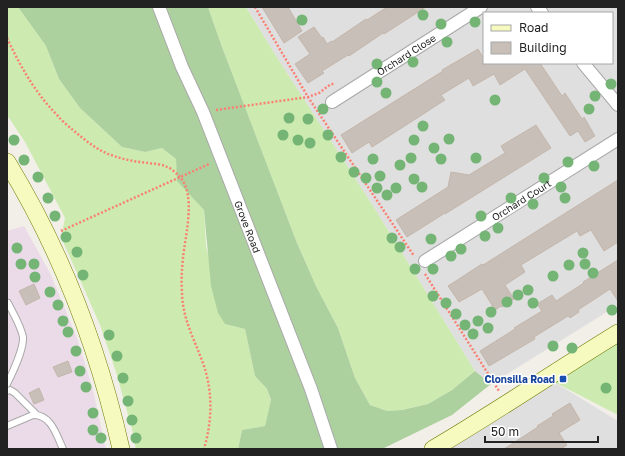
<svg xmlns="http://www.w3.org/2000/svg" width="625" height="456" font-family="'Golos Text',sans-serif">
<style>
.residential{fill:#e0dfdf;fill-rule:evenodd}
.industrial{fill:#ebdbe8}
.grass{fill:#cdebb0}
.forest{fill:#add19e}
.building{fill:#c7bfb8;stroke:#c4b6ab}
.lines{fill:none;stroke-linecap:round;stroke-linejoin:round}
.lane-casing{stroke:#a9a9a9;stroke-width:8}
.street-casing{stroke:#a9a9a9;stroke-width:14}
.secondary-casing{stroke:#707d05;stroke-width:18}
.path{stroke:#fa8072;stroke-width:2.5;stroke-dasharray:2 2;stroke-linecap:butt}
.lane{stroke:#fff;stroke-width:6}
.street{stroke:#fff;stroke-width:12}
.secondary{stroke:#f7fabf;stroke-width:17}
.tree{fill:#74b475}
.transit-dot{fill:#1a4fb4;stroke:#fff;stroke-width:1.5}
.labels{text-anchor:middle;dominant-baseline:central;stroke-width:3;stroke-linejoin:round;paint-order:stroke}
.street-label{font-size:10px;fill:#222;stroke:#fff}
.transit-label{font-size:10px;font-weight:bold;fill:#164399;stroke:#fff;text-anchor:end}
</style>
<rect width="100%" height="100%" fill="#f2efe9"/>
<path class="residential" d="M246,7H618V305L491,384L475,371L373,206L276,56ZM484,13H612V63H484Z
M554,382L618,421V449H449Z"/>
<path class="industrial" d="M24,226L50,273L77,338L93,390L106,449H7V231Z"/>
<path class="grass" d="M7,7H18L46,46L59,79L80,108L122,147L145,152L162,148L176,159L178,181L204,210L206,246L225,324L245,329L255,376L267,389L271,401L265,426L242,430L238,449H136L132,429L116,372L100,325L61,237L65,218L25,142L7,115Z
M208,7H246L276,56L373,206L475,371L452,390L428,404L402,410L387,411L370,405L355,378L338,328L316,286L297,243L222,47Z
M618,342V415L554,382Z"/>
<path class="forest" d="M18,7H208L222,47L297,243L316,286L338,328L355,378L370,405L387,411L402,410L428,404L452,390L475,371L491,384L452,415L382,449H238L242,430L265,426L271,400L267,389L255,376L245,329L225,324L218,313L211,286L204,210L177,181L176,159L162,148L145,152L122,147L80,108L59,79L46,46Z"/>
<path class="building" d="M262,7H288L302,31L284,43Z
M387,7H426L384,34L383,33L349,56L348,55L322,71L324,73L308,83L295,64L310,54L298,37L314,27L322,38L323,37L327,44L332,41V42L366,19L367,20Z
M478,49L484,59V63H540L562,96L565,93L582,119L584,117L595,136L585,142L578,131L570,136L525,69L500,85L494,74L473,86L469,78L441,95L445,100L372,147L369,142L352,153L341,135L443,71L442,70Z
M536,125L551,148L445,214V213L407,237L396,220L448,187L451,172L469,175L505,153L501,146Z
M618,180V242L604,251L591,230L580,236L577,231L521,265L525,272L505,285L514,299L502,307L501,306L495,310L482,289L459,302L448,286L482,264L483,265Z
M618,260V301L610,289L578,310L579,312L570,318L568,316L534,337L535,339L489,366L480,351L515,329L514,328L542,311L537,304L552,295L556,301L584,283L583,282Z
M34,284L40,298L26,305L19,291Z
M68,361L72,372L58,377L53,367Z
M39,388L44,400L34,404L29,393Z
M570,403L580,420L559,433L567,445L561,449H504L538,427L537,426L553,416L552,414Z"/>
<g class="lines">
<defs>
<path id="lane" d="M7,384C12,374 24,348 23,337C21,326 13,313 8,303
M7,391L10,390L15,393L37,415
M7,426L33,415C51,414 57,436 63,449"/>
<g id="street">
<path id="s1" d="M159,7L182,67L203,112L311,389L331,449"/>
<path d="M537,7L542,13"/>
<path d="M583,63L618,105"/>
<path id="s2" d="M332,102L481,7"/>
<path id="s3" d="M425,261L618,139"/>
</g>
<path id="secondary" d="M7,162C62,252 98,347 121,449
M433,449C496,412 556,371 618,333"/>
</defs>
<use href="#lane" class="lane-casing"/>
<use href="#street" class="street-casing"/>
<use href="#secondary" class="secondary-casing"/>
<path class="path" d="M255,7L308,97L414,256
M7,38C20,66 36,94 58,116C62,121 68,126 73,130C86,141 98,151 114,156C125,160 137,162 149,163C155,164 162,164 167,167C171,168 176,173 179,176C197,194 185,236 183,258C182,269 181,280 182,291C182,319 195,340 204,366C213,393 212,422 204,449
M216,110L308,97L319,93L331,84H335
M61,231L209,164
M425,274L499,391"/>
<use href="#lane" class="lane"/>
<use href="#street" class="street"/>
<use href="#secondary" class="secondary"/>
</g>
<g class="tree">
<circle cx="423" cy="15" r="5.5"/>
<circle cx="302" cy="20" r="5.5"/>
<circle cx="475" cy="22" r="5.5"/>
<circle cx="441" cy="24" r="5.5"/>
<circle cx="447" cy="42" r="5.5"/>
<circle cx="413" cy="62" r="5.5"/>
<circle cx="377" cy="64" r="5.5"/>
<circle cx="377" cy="82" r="5.5"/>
<circle cx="611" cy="84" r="5.5"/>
<circle cx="386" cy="93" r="5.5"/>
<circle cx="595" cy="96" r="5.5"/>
<circle cx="495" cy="100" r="5.5"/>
<circle cx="323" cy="109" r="5.5"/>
<circle cx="589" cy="109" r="5.5"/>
<circle cx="289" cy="118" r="5.5"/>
<circle cx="308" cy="119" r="5.5"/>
<circle cx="423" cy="126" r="5.5"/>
<circle cx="283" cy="135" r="5.5"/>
<circle cx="328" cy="135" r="5.5"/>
<circle cx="449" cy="139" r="5.5"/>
<circle cx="14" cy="140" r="5.5"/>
<circle cx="298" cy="140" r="5.5"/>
<circle cx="414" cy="140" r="5.5"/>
<circle cx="310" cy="143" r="5.5"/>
<circle cx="434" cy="148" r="5.5"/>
<circle cx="341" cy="157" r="5.5"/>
<circle cx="411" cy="158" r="5.5"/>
<circle cx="476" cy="158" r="5.5"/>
<circle cx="373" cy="159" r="5.5"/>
<circle cx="441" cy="159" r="5.5"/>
<circle cx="24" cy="160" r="5.5"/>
<circle cx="568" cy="162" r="5.5"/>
<circle cx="400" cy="165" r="5.5"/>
<circle cx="594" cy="166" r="5.5"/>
<circle cx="354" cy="172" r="5.5"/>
<circle cx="380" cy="176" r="5.5"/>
<circle cx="38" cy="177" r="5.5"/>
<circle cx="366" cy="178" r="5.5"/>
<circle cx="544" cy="178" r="5.5"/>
<circle cx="414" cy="179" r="5.5"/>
<circle cx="422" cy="187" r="5.5"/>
<circle cx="561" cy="187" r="5.5"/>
<circle cx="377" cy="188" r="5.5"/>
<circle cx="396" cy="188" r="5.5"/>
<circle cx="387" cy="195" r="5.5"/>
<circle cx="48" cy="198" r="5.5"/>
<circle cx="511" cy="198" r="5.5"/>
<circle cx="565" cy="198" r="5.5"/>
<circle cx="533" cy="204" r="5.5"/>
<circle cx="55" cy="216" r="5.5"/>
<circle cx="481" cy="216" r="5.5"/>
<circle cx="498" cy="228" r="5.5"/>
<circle cx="485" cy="236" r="5.5"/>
<circle cx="66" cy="237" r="5.5"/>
<circle cx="392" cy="238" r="5.5"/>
<circle cx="431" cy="239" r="5.5"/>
<circle cx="400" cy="247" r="5.5"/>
<circle cx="17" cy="248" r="5.5"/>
<circle cx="461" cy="249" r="5.5"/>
<circle cx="77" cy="252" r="5.5"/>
<circle cx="583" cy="253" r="5.5"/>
<circle cx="451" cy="256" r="5.5"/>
<circle cx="21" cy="264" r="5.5"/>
<circle cx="34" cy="264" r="5.5"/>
<circle cx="585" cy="264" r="5.5"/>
<circle cx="569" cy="265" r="5.5"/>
<circle cx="415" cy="269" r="5.5"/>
<circle cx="433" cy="269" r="5.5"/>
<circle cx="593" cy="273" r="5.5"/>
<circle cx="83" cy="275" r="5.5"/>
<circle cx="553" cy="276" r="5.5"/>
<circle cx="35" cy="277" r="5.5"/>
<circle cx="528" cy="290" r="5.5"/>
<circle cx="50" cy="292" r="5.5"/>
<circle cx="518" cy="295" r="5.5"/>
<circle cx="433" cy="296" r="5.5"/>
<circle cx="507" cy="302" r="5.5"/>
<circle cx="446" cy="303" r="5.5"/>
<circle cx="533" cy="303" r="5.5"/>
<circle cx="58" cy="305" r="5.5"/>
<circle cx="612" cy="310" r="5.5"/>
<circle cx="491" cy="312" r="5.5"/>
<circle cx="456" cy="314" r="5.5"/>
<circle cx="63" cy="321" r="5.5"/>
<circle cx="478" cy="321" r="5.5"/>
<circle cx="465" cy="325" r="5.5"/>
<circle cx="488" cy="328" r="5.5"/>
<circle cx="68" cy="332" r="5.5"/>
<circle cx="473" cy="334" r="5.5"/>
<circle cx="109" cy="335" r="5.5"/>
<circle cx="553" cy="346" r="5.5"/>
<circle cx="572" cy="348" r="5.5"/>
<circle cx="76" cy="351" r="5.5"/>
<circle cx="117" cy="356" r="5.5"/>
<circle cx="80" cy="371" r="5.5"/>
<circle cx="123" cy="378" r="5.5"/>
<circle cx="86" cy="387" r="5.5"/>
<circle cx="606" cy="388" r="5.5"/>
<circle cx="128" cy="401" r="5.5"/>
<circle cx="93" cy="413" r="5.5"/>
<circle cx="132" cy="420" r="5.5"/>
<circle cx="93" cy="430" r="5.5"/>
<circle cx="101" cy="438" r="5.5"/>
<circle cx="136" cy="438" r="5.5"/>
</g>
<rect class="transit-dot" x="559" y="375" width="8" height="8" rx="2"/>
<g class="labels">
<g class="street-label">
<text stroke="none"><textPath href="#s2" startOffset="88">Orchard Close</textPath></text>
<text stroke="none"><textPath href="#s3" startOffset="114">Orchard Court</textPath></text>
<text stroke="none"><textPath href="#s1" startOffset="237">Grove Road</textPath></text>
</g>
<g class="transit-label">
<text x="555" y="379">Clonsilla Road</text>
</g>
</g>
<rect width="625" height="456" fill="none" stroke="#222222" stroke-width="16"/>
<rect x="483" y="12" width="130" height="52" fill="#ffffff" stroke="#a7a7a7"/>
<rect x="491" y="25" width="20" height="6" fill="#f7fabf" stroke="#a7a7a7"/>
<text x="519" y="32" font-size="12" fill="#222222">Road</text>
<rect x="491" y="42" width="20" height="12" fill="#c7bfb8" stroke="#a7a7a7"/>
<text x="519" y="52" font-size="12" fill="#222222">Building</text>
<path d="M485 436v6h113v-6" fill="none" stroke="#222222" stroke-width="2"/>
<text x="491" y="436" font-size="12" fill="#222222" stroke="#ffffff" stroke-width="3" paint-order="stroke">50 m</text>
</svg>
